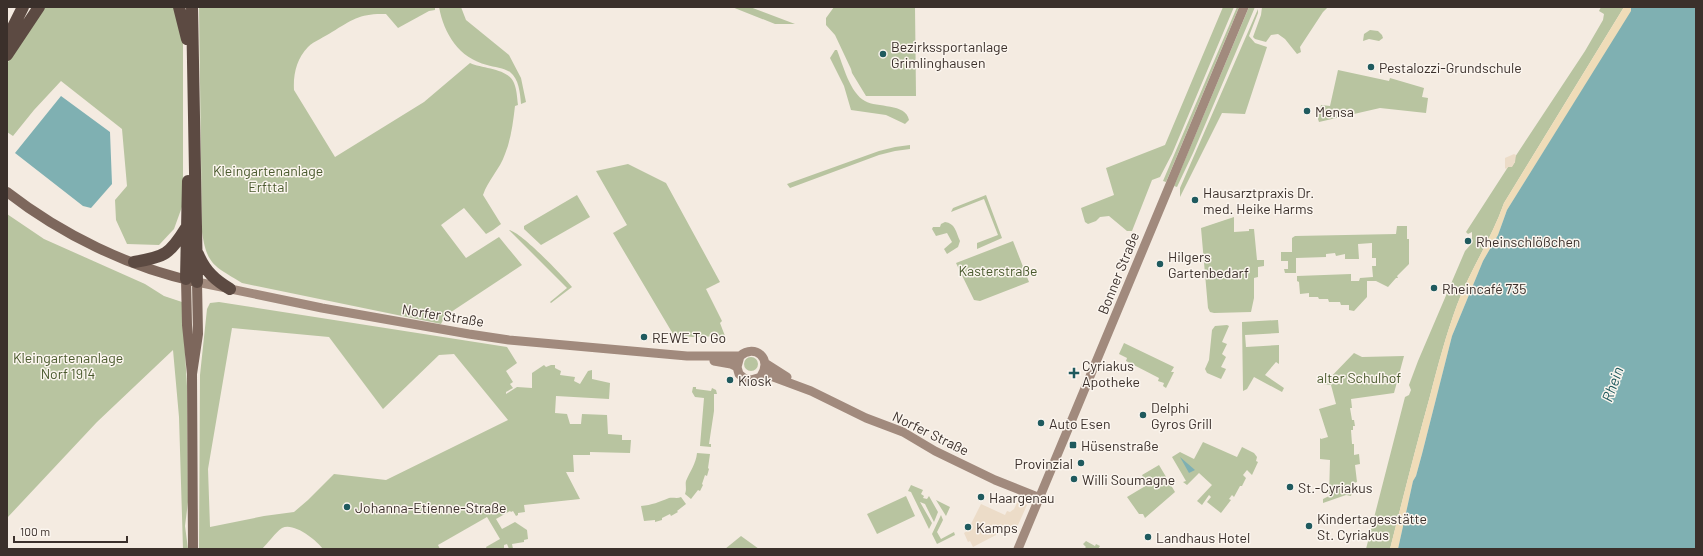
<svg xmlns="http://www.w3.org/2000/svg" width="1703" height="556" font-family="Barlow,sans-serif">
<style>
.green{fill:#b8c4a0;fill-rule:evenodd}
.sand{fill:#efdcb8}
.plaza{fill:#ecdcc8}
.water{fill:#7fb0b2}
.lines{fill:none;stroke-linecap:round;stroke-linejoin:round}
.secondary{stroke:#a18a7d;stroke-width:9}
.primary{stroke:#7d675c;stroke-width:10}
.motorway{stroke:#5c4a42;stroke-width:12}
.poi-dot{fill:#1f5a5e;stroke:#fbf5ee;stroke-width:1.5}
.labels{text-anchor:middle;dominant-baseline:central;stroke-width:3;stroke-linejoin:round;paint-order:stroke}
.poi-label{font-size:14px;fill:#3b302b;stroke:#fbf5ee;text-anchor:start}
.park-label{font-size:14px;fill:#4a5a2e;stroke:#fbf5ee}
.street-label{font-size:14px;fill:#3b302b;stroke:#fbf5ee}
.water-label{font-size:15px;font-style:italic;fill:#1f5a5e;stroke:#fbf5ee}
</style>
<rect width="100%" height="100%" fill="#f4ebe1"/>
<path class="green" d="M45,7H174L183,42V204L174,229L159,245L127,244L116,220L115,200L127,186L122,129L61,81L34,110L13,136L7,132V64L20,40Z
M199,7H435V10L429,11L398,28L386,14C361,13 353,19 332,32C325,37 314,41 308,47C297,58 293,74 294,90L335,157L424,102L470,63C483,69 508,68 514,83C517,90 517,98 518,105L515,106C513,123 511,139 505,154C500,169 488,180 483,195L501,224L493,230L486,234L464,208L441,225L466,258L499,237L522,265L445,316L441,324L242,283C215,266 207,266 202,232Z
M439,7H461L466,20L509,55L521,78L526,102L521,104C520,93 519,79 510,72C504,68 494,67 487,65C459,58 444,34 439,7Z
M732,7H750L795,24H775Z
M834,7H915L916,96H866L852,73L851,69L835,35L826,25V18Z
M1223,7H1234L1172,154L1160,177L1152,180L1132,231H1127L1109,216L1100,217L1096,221L1088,224L1085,222L1081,208L1114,195L1106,168L1165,145Z
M1237,7H1239L1166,182L1163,181Z
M1249,7H1255L1193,153L1177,187L1174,186Z
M1262,7H1328L1323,12L1300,47L1301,52L1297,54L1285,39L1278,34L1271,35L1266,42L1255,39L1253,37L1261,15Z
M1601,7H1624L1504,203C1492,238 1470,270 1457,305C1446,335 1438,365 1430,396C1416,446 1403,498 1390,549H1366L1405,397L1409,395L1411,390L1409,385L1418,361L1465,251L1472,243V232L1468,234L1466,232L1508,167L1512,166L1515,162V157L1585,51L1603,20L1604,14L1599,11Z
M1258,9V13L1249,36L1255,43L1267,47L1245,114L1222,113L1180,197V188Z
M1370,30L1378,31L1382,35L1383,38L1379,41L1369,39L1363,41L1364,34Z
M835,50H837C843,65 850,93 865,101C877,108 906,103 909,120L905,124L886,115L851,110L844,86L830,58Z
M1338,70L1389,81L1390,78L1424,88L1422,97L1428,98L1426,113L1380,108L1319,122L1318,119L1321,105L1330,106Z
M910,145V149L895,151L879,155L790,188L787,184L879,151L895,147Z
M628,164L666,183L720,282L706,289L722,321L720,323L725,336L692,337L673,334L613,233L627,225L596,171Z
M577,195L590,217L541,245L524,229V226Z
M986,195L1002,238L977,249V243L998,235L984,199L951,212L953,208Z
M7,214L44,239L145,284L164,296L182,302L187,386L188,502L185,526L188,549H183L179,417L173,350L97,422L7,518Z
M1234,217V232L1249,231V229H1254L1257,260H1264V266L1258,267V277L1254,278V298L1251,312L1214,313L1210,312L1208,308L1201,228Z
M945,222C955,223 956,232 960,241L958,247L947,254L944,249L952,242L947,233L936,236L932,229L933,227H940L941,224Z
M1397,226H1407V239H1409V264L1397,276L1398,278H1396L1388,287L1376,281H1367V297L1354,311L1349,310V305H1341L1340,302H1329L1328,299H1319L1318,297H1309V293L1300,294L1299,282L1297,281V276L1351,274V281H1359L1360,278L1373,277L1372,266H1376V258H1372V243L1358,244L1359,259H1345V254L1336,256L1335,253L1326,254V257L1296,258V273H1285L1284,269H1288V261H1281V252H1292V238L1295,236L1396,234Z
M509,230C521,232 563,276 572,287L551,303L550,302L567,288Z
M1013,241L1029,282L980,301L974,300L956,263Z
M219,302L507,347L517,363L506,371L513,382L510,384L513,388L506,392V394L517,387L532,388V373L544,365L546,367L551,365H555V368L561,371L560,375L575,377L574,381L580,384L588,371L592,370V379L610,383L609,399L556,396L555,413L567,414L570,424H581L582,414L607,415L608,434L622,435V440H631L630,453L590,452V455H573L574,472H566L580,499L524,505L525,512L518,513V515L516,516L513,511L511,512L510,511L496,519L502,529L515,522L527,530L528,539L524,540V542L512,544L513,549H509L507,544L504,545V548L487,549L486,547L500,539L487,517L438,545L440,549H323C316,540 294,522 282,528C276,532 267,544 262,549H199L200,375L207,309L210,303ZM232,328L329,337L383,409L439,355L454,354L508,420L386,480L334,474L308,500L294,512L264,516L210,527L208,469Z
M1278,320L1279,333L1245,335L1246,347L1279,345V364L1276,362L1265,375L1284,388L1282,392L1254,377L1247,389L1243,391L1242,322Z
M1227,325L1229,326L1222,342L1227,344L1222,354L1226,357L1221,367L1226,369L1221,379L1207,373L1205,369L1209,360L1212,330L1215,326Z
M1124,343L1174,367L1171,372H1174L1166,388L1163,386L1164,383L1158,381L1159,378L1126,361L1127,358L1119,354Z
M1354,353L1362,357L1404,356L1394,393L1351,399L1352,408H1350L1352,420H1354L1355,426H1353V430H1351L1352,444H1354V455L1359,454L1360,464L1355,465L1357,482L1354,483L1351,496L1346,495L1323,503V499L1329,496L1330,460L1320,459V438L1321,439L1328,437L1319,409L1336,404L1331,385L1323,384L1326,382Z
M744 364a7 7 0 1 1 14 0a7 7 0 1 1-14 0Z
M693,387H696V389L711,391L712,388L716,390L717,394H714V411L709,444H711V447L700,446L704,398L695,397L692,392Z
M1203,442L1237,457L1242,447L1254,453L1257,457L1256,461L1258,462L1252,475L1247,470L1243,475L1246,478L1242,486H1240L1234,497L1232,495L1229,499L1231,500L1221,513L1207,502L1211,497L1209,495L1202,505L1197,501L1212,485L1199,473L1187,485L1183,482L1186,481L1172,457L1180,452L1194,459Z
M697,453L710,454L708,468L709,469L707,476L705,475L702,484L703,485L700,491L698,490L691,499L685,494C687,489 685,485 686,481C690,471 696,464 697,453Z
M1159,465L1175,492L1145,518L1143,514H1139L1127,497L1147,485L1142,475Z
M911,485L923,490L921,494L924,496L923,498L927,499L929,496L938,512L934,522L925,504L920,502L932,523L929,529L911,492L908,491Z
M906,496L915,516L877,534L867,514Z
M681,497L686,504L677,511L678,512L671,516L670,514L662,518V520L655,522V520L644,521L641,506C652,505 659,502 669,498C673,497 677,499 681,497Z
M936,500L950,507L946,516Z
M941,515L943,520L937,532L941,539L954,532L955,535L937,544L932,534Z
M741,536L759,549H725Z
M1086,541L1095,546L1096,544L1100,546L1098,549H1084L1086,547L1083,544Z"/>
<path class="sand" d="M1624,7H1631L1632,11L1507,210L1498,235L1483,261L1452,336L1422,454L1416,476L1413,481L1398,549H1390C1403,498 1416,446 1430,396C1438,365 1446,335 1457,305C1470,270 1492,238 1504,203Z"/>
<path class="plaza" d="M1514,154L1516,155L1515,162L1512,167H1508L1506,169L1505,168V158Z
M1018,501L1027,505L1014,534L999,528L996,535L973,547L970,541L968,542L964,533L967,531L971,524L981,504L1005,515L1007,511L1010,512L1014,509Z"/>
<path class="water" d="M1631,7H1696V549H1398L1413,481L1416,476L1422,454L1452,336L1483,261L1498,235L1507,210L1631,11Z
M61,96L110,132L112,184L91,208L83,206L15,153Z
M1180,457L1195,470L1189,473Z"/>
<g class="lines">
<path class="secondary" d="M197,282L322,308L469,334L509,340L687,356H740
M714,361L731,364L737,367
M765,363L787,377
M761,376C773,359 755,343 740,356L737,367L739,374L745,379L751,380L768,375L811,391L866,418L903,432L935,451L995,480L1040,498
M1018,549L1244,7"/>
<path class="primary" d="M7,192C61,234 130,268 197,282L198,334L192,374
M186,279L187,325L192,374L193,549"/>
<path class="motorway" d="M179,7L187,39
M192,7L197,282
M7,39L23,7
M7,55L39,7
M198,254C205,271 215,280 230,289
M134,262C165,257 170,254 186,228
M186,279L188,181"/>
</g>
<g class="poi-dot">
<circle cx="883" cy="54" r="4"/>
<circle cx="1371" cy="67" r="4"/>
<circle cx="1307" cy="111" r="4"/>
<circle cx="1195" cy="200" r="4"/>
<circle cx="1468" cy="241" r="4"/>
<circle cx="1160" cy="264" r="4"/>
<circle cx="1434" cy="288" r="4"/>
<circle cx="644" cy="337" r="4"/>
<path d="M1072 367h4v4h4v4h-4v4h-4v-4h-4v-4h4z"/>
<circle cx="730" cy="380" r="4"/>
<circle cx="1143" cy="415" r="4"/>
<circle cx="1041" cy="423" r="4"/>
<rect x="1069" y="441" width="8" height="8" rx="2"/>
<circle cx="1081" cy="463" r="4"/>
<circle cx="1074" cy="479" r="4"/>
<circle cx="1290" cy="487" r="4"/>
<circle cx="981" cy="497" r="4"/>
<circle cx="347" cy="507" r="4"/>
<circle cx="1309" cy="526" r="4"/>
<circle cx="968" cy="527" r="4"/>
<circle cx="1148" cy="537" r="4"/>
</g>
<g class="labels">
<g class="poi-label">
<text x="891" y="46">Bezirkssportanlage<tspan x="891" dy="16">Grimlinghausen</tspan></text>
<text x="1379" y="67">Pestalozzi-Grundschule</text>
<text x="1315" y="111">Mensa</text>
<text x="1203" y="192">Hausarztpraxis Dr.<tspan x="1203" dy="16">med. Heike Harms</tspan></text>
<text x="1476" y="241">Rheinschlößchen</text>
<text x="1168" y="256">Hilgers<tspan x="1168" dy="16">Gartenbedarf</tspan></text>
<text x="1442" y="288">Rheincafé 735</text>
<text x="652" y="337">REWE To Go</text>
<text x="1082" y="365">Cyriakus<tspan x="1082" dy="16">Apotheke</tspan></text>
<text x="738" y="380">Kiosk</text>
<text x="1151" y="407">Delphi<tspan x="1151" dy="16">Gyros Grill</tspan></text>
<text x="1049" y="423">Auto Esen</text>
<text x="1081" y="445">Hüsenstraße</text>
<text x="1073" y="463" text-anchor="end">Provinzial</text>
<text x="1082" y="479">Willi Soumagne</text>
<text x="1298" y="487">St.-Cyriakus</text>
<text x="989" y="497">Haargenau</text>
<text x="355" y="507">Johanna-Etienne-Straße</text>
<text x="1317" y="518">Kindertagesstätte<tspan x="1317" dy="16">St. Cyriakus</tspan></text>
<text x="976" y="527">Kamps</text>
<text x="1156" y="537">Landhaus Hotel</text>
</g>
<g class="park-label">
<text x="268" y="170">Kleingartenanlage<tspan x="268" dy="16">Erfttal</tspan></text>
<text x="998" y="270">Kasterstraße</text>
<text x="68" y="357">Kleingartenanlage<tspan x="68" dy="16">Norf 1914</tspan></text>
<text x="1359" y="377">alter Schulhof</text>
</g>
<g class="street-label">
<text transform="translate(1118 273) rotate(-68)">Bonner Straße</text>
<text transform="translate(443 315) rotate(9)">Norfer Straße</text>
<text transform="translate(931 433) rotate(26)">Norfer Straße</text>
</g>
<g class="water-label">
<text transform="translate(1612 384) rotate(-70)">Rhein</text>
</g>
</g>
<rect width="1703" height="556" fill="none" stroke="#3b302b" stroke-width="16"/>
<path d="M14 536v6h113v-6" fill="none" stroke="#3b302b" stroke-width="2"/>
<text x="20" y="536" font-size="12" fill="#3b302b" stroke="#fbf5ee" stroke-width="3" paint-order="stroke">100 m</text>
</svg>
